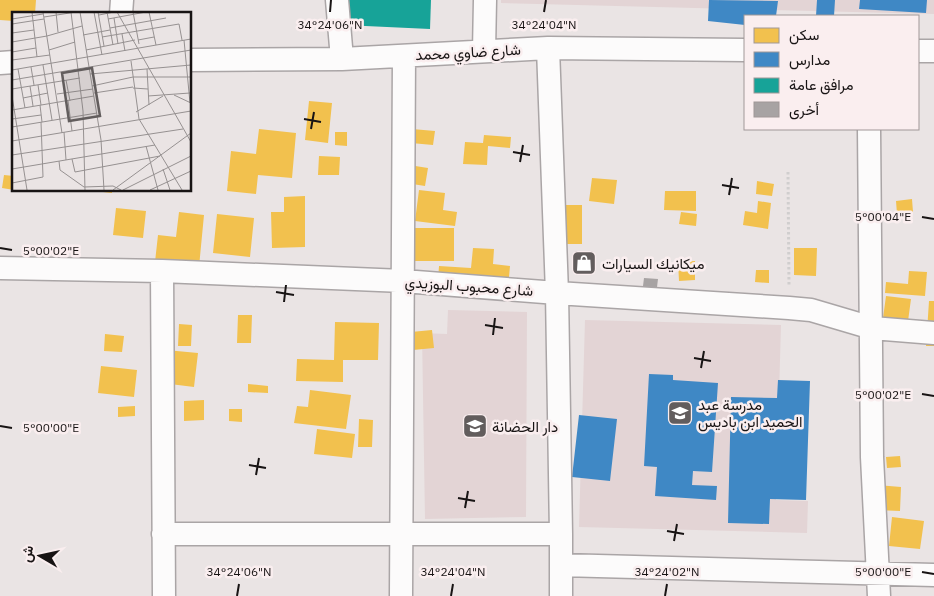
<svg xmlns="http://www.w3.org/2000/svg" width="934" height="596" font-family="'IBM Plex Sans',Vazirmatn,sans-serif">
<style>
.built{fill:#e3d4d5}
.homes{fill:#f2c14e}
.schools{fill:#3f88c5}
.public{fill:#17a398}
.building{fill:#a7a3a3}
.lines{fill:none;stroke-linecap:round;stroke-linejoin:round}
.minor-casing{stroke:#aaa5a6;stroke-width:25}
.path{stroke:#d0cece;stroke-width:3;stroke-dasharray:2.5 2.5;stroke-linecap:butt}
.minor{stroke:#fcfbfb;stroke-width:22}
.ticks{fill:none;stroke:#181414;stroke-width:2}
.labels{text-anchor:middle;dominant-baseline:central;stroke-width:5;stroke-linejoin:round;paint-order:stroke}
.street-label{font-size:15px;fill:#181414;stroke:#faeeef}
.poi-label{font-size:15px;fill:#181414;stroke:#faeeef;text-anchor:start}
.inset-road{fill:none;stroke:#969191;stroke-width:1}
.view{fill:#625d5d;fill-opacity:0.15;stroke:#625d5d;stroke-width:2.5}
.inset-edge{fill:none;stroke:#181414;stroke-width:2.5}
.ticks-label{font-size:12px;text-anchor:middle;fill:#181414;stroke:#faeeef;stroke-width:5;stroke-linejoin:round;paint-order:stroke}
</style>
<rect width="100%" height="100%" fill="#eae4e4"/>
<path class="built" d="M501,0H934V14L501,3Z
M448,310L527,312L526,517L425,519L422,333L447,334Z
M585,320L781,325L776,500L808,501L807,533L579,527Z"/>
<path class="homes" d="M0,0H36L35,14H14V21L0,20Z
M309,101L332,103L328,143L305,140Z
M259,129L296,133L292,178L258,175L256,194L227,191L231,151L256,154Z
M412,129L435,131L433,145L411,143Z
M335,132H347V146L335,145Z
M484,135L511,137L510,148L488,146L487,165L463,164L465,142L483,143Z
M319,156L340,157L339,175H318Z
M409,165L428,168L425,186L406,183Z
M4,175L14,176V190L2,188Z
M592,178L617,180L614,204L589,201Z
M757,181L774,184L772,196L756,194Z
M94,190H112V193L94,191Z
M419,190L445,193L443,210L457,212L455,226L415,221Z
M665,191H696V211L664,210Z
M305,196V247L272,248L271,212H284V197Z
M912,199L913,212L897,214L896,201Z
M758,201L771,203L768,229L743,225L745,211L757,213Z
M547,205H582V244H547Z
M116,208L146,211L143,238L113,235Z
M179,212L204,215L199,267L155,262L158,235L176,237Z
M681,212L697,214L696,226L679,224Z
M217,214L254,218L250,257L213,253Z
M412,228H454V261H412Z
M473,248L494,249L493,264L510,266L507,299L437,294L439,266L471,268Z
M794,248H817L816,276L794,275Z
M695,261V280L679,281L678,262Z
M756,270H769V283L755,282Z
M909,271L927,272L925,296L885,293L886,282L908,284Z
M886,296L911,299L906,336L881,333Z
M929,301H934V346H926Z
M238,315H252L251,343H237Z
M335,322L379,323L378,360H343V382L296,381L297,359L334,360Z
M179,324L192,325L191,346H178Z
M432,330L434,348L413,350L411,332Z
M105,334L124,336L122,352L104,351Z
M166,350L198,353L194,387L162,383Z
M101,366L137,370L134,397L98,393Z
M248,384L268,386V393L248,392Z
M310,390L351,395L346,429L294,423L297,406L308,407Z
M204,400V420L184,421V401Z
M135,406V416L118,417V407Z
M229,409H242V422L229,421Z
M359,419L373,420L372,447H358Z
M317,429L355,434L352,458L314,454Z
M900,456L901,467L887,468L886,457Z
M877,485L901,487L900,511L876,510Z
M892,517L924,521L920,549L889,546Z"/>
<path class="schools" d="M709,0L778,1L776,16H745V25L708,21Z
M817,0H835L834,16H816Z
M860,0H927L926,13L859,9Z
M649,374L673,375V380L718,383L712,472L693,471L692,485L717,486L716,500L655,496L657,467L644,466Z
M778,380L810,381L806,500L770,499L769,524L728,523L731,397L777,398Z
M579,415L617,419L610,481L572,477Z"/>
<path class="public" d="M345,0H431L430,29L344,25Z"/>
<path class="building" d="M644,278L658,279L655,304L641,302Z"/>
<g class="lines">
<defs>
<path id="minor" d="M337,0L342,59
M121,14L122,0
M548,48L557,293L561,534V596
M484,51L485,0
M918,51H934
M190,60L342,59L548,48L745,50
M0,63L14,62
M869,129L872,457L879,596
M0,268L162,271L403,281L557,293L789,308L811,310L872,328L934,333
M162,271L164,596
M163,534H561
M561,565L934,575
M401,596L404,56"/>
</defs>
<use href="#minor" class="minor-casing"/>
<path class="path" d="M788,172L789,287"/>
<use href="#minor" class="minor"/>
</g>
<path class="ticks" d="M330,12L331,0M544,12L546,0M304,119L321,122M311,129L314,112M513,152L530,155M520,162L523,145M722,185L739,188M729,195L732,178M922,217L934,219M0,248L12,250M276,292L294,295M284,302L286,285M485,325L503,328M493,335L495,318M694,358L711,361M701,368L704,351M922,394L934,396M0,426L12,428M249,465L266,468M256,475L259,458M458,498L475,501M465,508L468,491M667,531L684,534M674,541L677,524M922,572L934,574M237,596L239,584M451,596L453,584M665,596L667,584"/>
<defs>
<symbol id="shop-square" viewBox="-11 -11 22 22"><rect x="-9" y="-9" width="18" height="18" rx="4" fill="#625d5d" stroke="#faeeef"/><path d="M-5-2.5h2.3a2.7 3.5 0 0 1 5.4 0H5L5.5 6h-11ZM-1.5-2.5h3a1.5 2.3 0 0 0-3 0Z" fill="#fff"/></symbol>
<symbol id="school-square" viewBox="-11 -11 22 22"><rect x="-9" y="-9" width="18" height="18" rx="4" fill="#625d5d" stroke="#faeeef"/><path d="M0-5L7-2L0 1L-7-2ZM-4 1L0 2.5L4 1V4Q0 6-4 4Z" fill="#fff"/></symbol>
</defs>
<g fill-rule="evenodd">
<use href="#shop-square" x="570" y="249" width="28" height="28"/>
<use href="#school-square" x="666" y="399" width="28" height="28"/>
<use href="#school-square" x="461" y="412" width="28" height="28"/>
</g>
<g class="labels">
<g class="street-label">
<text transform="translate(468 52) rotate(-3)">شارع ضاوي محمد</text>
<text transform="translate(469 286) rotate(4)">شارع محبوب البوزيدي</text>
</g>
<g class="poi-label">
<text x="602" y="263">ميكانيك السيارات</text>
<text x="698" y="404">مدرسة عبد<tspan x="698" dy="17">الحميد ابن باديس</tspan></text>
<text x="492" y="426">دار الحضانة</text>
</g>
</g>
<g transform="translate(12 12)">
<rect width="179" height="179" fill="#eae4e4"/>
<path class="inset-road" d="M20,0L25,45M31,0L50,121M44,0L46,20M59,0L71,99L73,178M68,0L89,128L92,178M82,0L90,43M86,0L92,34M95,0L101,33M105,0L179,130M121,0L127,32M137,0L144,33M87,3L102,0M32,5L64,0M102,6L106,32M0,7L31,2M96,7L134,0M0,12L32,7M98,16L154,6M0,21L22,18M110,22L113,39M71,23L98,18M35,24L70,14M90,25L167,12L170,28M126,28L142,25M172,28L178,91M0,30L35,24M37,38L63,30M74,38L123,28M0,40L24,36M0,48L38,43M119,49L127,107L170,178M31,53L40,108M19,55L22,73M6,57L13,96M135,57L137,93M0,58L179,27M78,62L179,53M0,68L179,38M54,68L58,89M26,73L29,93M18,74L21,94M80,74L121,65H179M121,76L136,77M0,77L68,66M82,81L121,75M45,82L81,77M162,83L179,91M0,84L15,178M136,84L178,81M11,86L36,81M56,89L60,119M28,93L30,110M0,98L82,84M124,100L151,84M0,107L29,103M0,115L85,101M52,120L54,148M0,129L179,99M134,134L146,178M0,143L171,117M60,147L63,160L148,144M47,149L48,158L72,175L101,174L109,178M0,157L143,133M151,157L158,178M0,171L31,165L29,110M101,178L179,121M111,178L179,144M138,178L179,159"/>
<path class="view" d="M80,56L88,104L57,109L50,61Z"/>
<rect width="179" height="179" class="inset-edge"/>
</g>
<g class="ticks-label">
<text x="330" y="29">34°24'06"N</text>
<text x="544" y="29">34°24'04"N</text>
<text x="883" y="221">5°00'04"E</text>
<text x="51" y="255">5°00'02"E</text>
<text x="883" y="399">5°00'02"E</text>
<text x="51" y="432">5°00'00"E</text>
<text x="239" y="576">34°24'06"N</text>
<text x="453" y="576">34°24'04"N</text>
<text x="667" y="576">34°24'02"N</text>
<text x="883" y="576">5°00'00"E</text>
</g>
<rect x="744" y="15" width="175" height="115" fill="#faeeef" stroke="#a09797"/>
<rect x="754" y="28" width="25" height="15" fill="#f2c14e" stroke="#a09797"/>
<text x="789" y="40" font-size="15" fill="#181414">سكن</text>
<rect x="754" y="52" width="25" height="15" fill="#3f88c5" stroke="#a09797"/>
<text x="789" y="65" font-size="15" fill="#181414">مدارس</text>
<rect x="754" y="78" width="25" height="15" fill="#17a398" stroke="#a09797"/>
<text x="789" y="90" font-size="15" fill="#181414">مرافق عامة</text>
<rect x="754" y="102" width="25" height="15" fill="#a7a3a3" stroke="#a09797"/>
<text x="789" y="115" font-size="15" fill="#181414">أخرى</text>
<g transform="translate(40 556) rotate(279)" stroke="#faeeef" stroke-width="4" paint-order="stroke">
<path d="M0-4L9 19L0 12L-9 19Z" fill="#181414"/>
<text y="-8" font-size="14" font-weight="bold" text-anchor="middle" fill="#181414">ش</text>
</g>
</svg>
